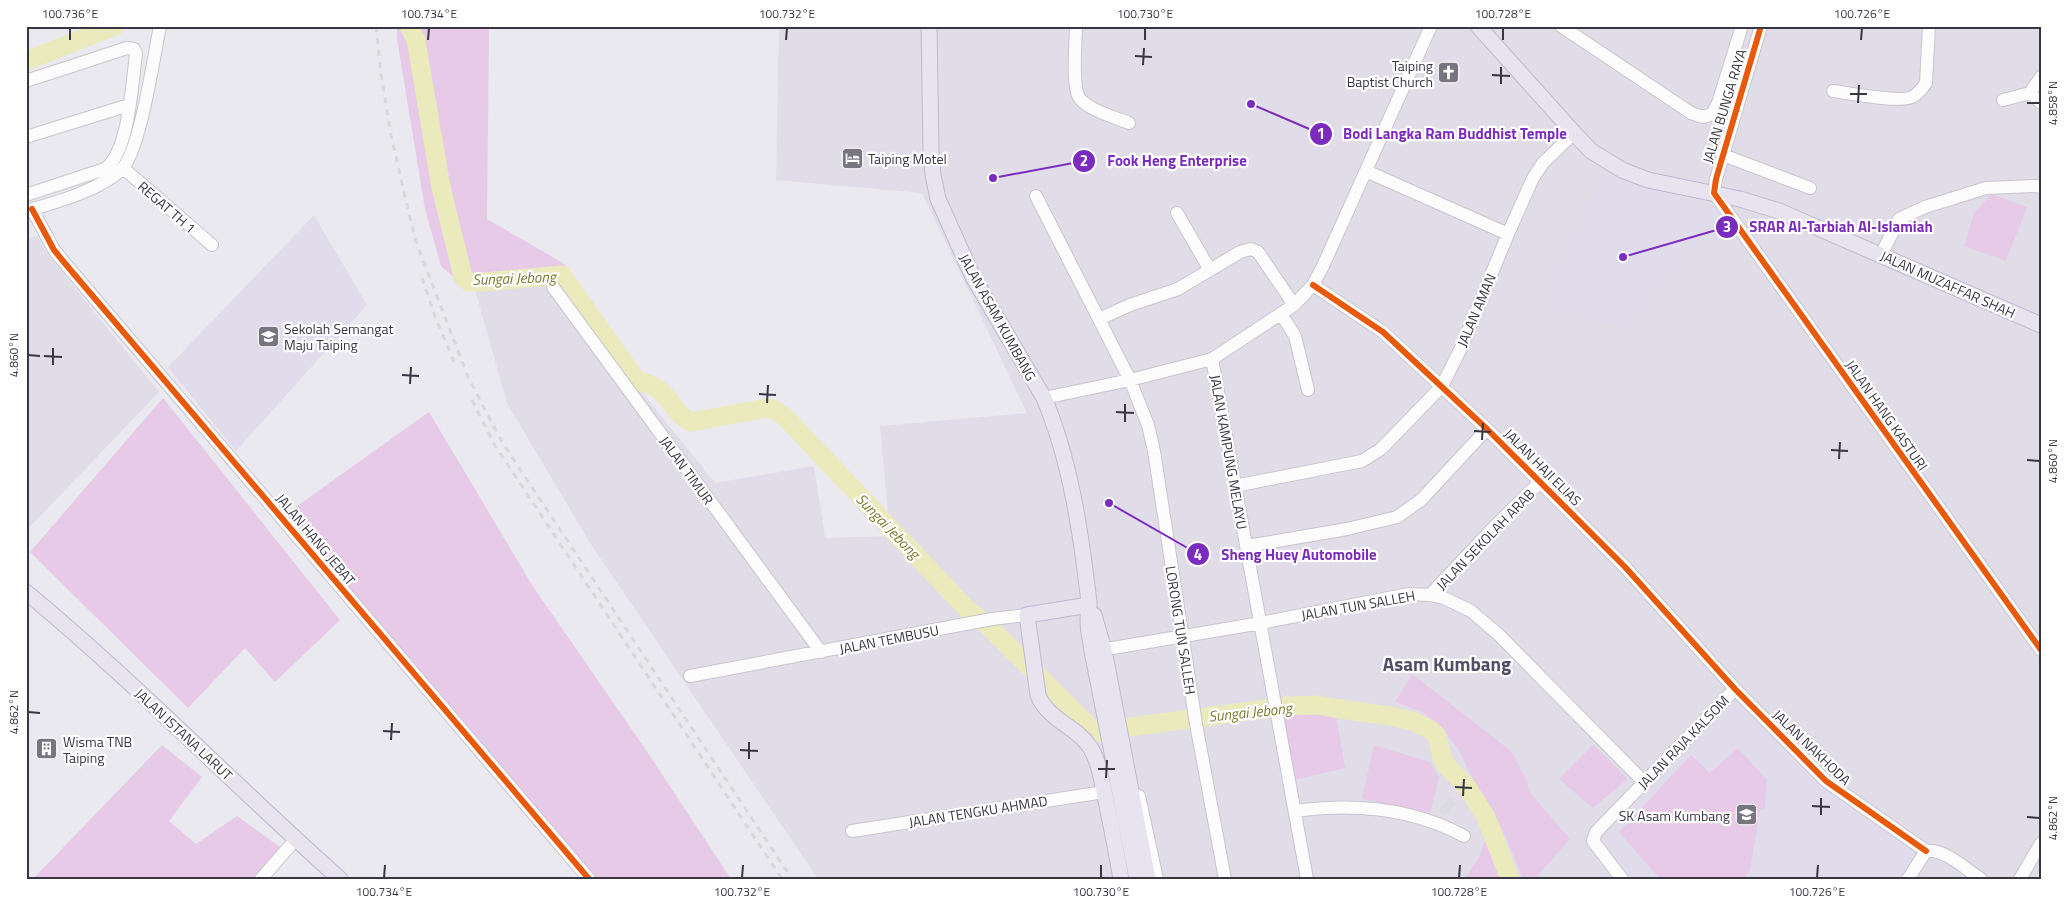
<svg xmlns="http://www.w3.org/2000/svg" width="2067" height="905" font-family="'Titillium Web',sans-serif">
<style>
.residential{fill:#e0dde9}
.education{fill:#e1dcec}
.green{fill:#e6cae7}
.parking{fill:#dbdae0}
.lines{fill:none;stroke-linecap:round;stroke-linejoin:round}
.river{stroke:#eaeabc;stroke-width:19}
.minor-casing{stroke:#c8c5cd;stroke-width:14}
.major-casing{stroke:#bfb8d0;stroke-width:17}
.minor{stroke:#fcfcfd;stroke-width:12}
.major{stroke:#e7e4f0;stroke-width:15}
.rail{stroke:#d8d8d9;stroke-width:3;stroke-dasharray:6 6;stroke-linecap:butt}
.cycleway-casing{stroke:#fff;stroke-width:9}
.cycleway{stroke:#e8590c;stroke-width:6}
.ticks{fill:none;stroke:#393644;stroke-width:2}
.labels{text-anchor:middle;dominant-baseline:central;stroke-width:4.5;stroke-linejoin:round;paint-order:stroke}
.poi-label{font-size:14px;fill:#393644;stroke:#fff;text-anchor:start}
.street-label{font-size:14px;fill:#393644;stroke:#fff}
.water-label{font-size:15px;font-style:italic;fill:#797a2c;stroke:#fff}
.district-label{font-size:19px;font-weight:bold;fill:#524e66;stroke:#fff}
.leader{fill:none;stroke:#7b2cbf;stroke-width:2}
.callout-dot{fill:#7b2cbf;stroke:#fff;stroke-width:2}
.mark-label{font-size:15px;text-anchor:middle;font-weight:bold;fill:#fff}
.callout-label{font-size:15px;text-anchor:middle;font-weight:bold;fill:#7b2cbf;stroke:#fff;stroke-width:4.5;stroke-linejoin:round;paint-order:stroke}
.neatline{fill:none;stroke:#393644;stroke-width:2}
.ticks-label{font-size:12px;text-anchor:middle;fill:#393644}
</style>
<rect width="100%" height="100%" fill="#eae9ef"/>
<path class="residential" d="M779,26H2041V879H818L590,543L507,403L475,290L556,285L715,483L814,466L825,538L890,536L880,426L1027,413L922,193L776,180Z
M37,236L46,252L159,392L26,531V239Z"/>
<path class="education" d="M1601,171L1721,211L1627,329L1541,304Z
M314,215L367,305L236,451L168,367Z
M1739,698L1823,787L1921,853L1903,879H1633L1601,842Z"/>
<path class="green" d="M397,26H489L487,219L563,263L570,272L482,280L455,278L441,266L425,209L397,39Z
M1991,194L2027,207L2006,261L1964,246L1974,213Z
M163,398L340,620L275,682L245,648L188,708L30,552Z
M429,412L532,585L648,753L731,879H593L283,516Z
M1412,674L1511,751L1526,779L1531,794L1570,839L1535,879H1523L1507,840L1494,814L1481,797L1460,752L1444,730L1423,712L1395,702Z
M1314,711L1336,715L1345,768L1294,780L1279,713Z
M162,745L202,777L169,821L196,844L237,816L283,849L251,879H33Z
M1374,745L1430,762L1439,778L1430,813L1362,799Z
M1593,745L1628,779L1593,808L1559,779Z
M1738,748L1767,780L1765,808L1760,810L1750,870L1743,879H1660L1619,832L1691,755L1710,773Z
M1485,840L1502,879H1465L1479,857Z"/>
<path class="parking" d="M1450,797L1457,803L1445,817L1438,811Z"/>
<g class="lines">
<path class="river" d="M409,26L416,40L441,187L463,277L469,282H483L562,275L637,381C672,387 667,410 691,422L767,408L775,410L785,417L967,609L989,627L1096,733L1130,727L1287,706L1317,705L1334,708L1390,716L1412,721L1431,730L1437,736L1442,757L1446,765L1467,787L1486,817L1510,879
M26,61L115,26"/>
<defs>
<path id="minor" d="M1076,26C1076,43 1071,87 1080,99C1091,111 1114,117 1129,123
M1561,26L1691,113L1703,117L1712,114L1718,103L1742,26
M1761,26L1716,179L1714,193L2041,650
M26,81L127,48L134,49L136,54C132,83 129,152 105,169L26,195
M1833,91C1848,93 1900,103 1912,97C1918,94 1922,89 1926,83L1929,26
M2030,93L2041,77
M2003,100L2030,93L2041,103
M26,137L129,105
M1723,155L1810,188
M123,168L212,245
M1366,171L1508,234
M1036,196L1130,380L1148,425L1154,451L1196,724L1225,879
M32,209L54,250L68,267L589,879
M26,211C56,202 98,191 121,170C140,153 154,55 160,26
M1177,213L1210,270
M1881,255L1899,219L1925,207L1986,188L2037,186L2041,187
M1313,285L1383,332L1487,429L1625,567L1735,689L1826,781L1926,851
M553,287L821,652
M1281,314L1295,336L1308,390
M1099,319L1130,305L1178,289L1240,252L1251,249L1258,252L1294,305
M1212,359L1307,879
M1044,398L1130,380L1212,359L1294,305L1313,285L1323,266L1431,26
M1235,486L1362,461L1381,449L1442,386L1461,348L1508,234L1533,178L1543,163L1574,133
M1247,546L1347,529L1397,517L1421,500L1487,429
M1430,595L1492,529L1539,483
M1095,651L1261,623L1409,594L1430,595L1444,598L1471,611L1499,635L1643,781
M690,676L992,619L1027,615
M1139,796L1157,879
M1295,811C1353,803 1412,808 1464,836
M852,831L1104,792
M1926,851C1946,849 1965,869 1981,879
M261,879L295,840
M1622,879L1593,841L1596,832L1735,689
M1908,879L1926,851
M2020,879L2041,843"/>
<path id="major" d="M929,26L931,151L933,175L938,199L973,277L1044,398C1071,462 1081,534 1089,602C1089,609 1088,615 1088,621C1088,631 1091,642 1092,651L1137,879
M1478,26L1574,133L1591,151L1622,170L1648,180L1740,199L1779,211L2041,325
M26,592C136,683 234,785 340,879
M1089,605L1027,615L1038,695C1048,720 1076,726 1090,747C1098,760 1101,776 1104,791C1110,820 1116,849 1121,879
M1094,615L1104,650L1148,879"/>
</defs>
<use href="#minor" class="minor-casing"/>
<use href="#major" class="major-casing"/>
<use href="#minor" class="minor"/>
<use href="#major" class="major"/>
<path class="rail" d="M376,26L381,74L391,136L415,239L468,377L502,442L792,879
M422,278L436,319L455,364
M472,400L494,444L782,879"/>
<defs>
<path id="cycleway" d="M1761,26L1716,179L1714,193L2041,650
M32,209L54,250L68,267L589,879
M1313,285L1383,332L1487,429L1625,567L1735,689L1826,781L1926,851"/>
</defs>
<use href="#cycleway" class="cycleway-casing"/>
<use href="#cycleway" class="cycleway"/>
</g>
<path class="ticks" d="M70,40V28M428,40L429,28M786,40L787,28M1145,40V28M1503,40V28M1861,40L1862,28M1135,56L1152,57M1143,65L1144,48M1492,75L1510,76M1501,84V67M1850,94H1867M1858,103L1859,85M2027,103H2040M28,355L40,356M44,356L62,357M53,365V348M402,375L419,376M410,384L411,367M759,394L776,395M767,403L768,385M1116,412L1134,413M1125,422V404M1474,431L1491,432M1482,440L1483,423M1831,450L1848,451M1839,459L1840,442M2027,460L2040,461M28,712L40,713M383,731L400,732M391,740L392,723M740,750L758,751M749,759V742M1098,769H1115M1106,778L1107,760M1455,787L1472,788M1463,796L1464,779M1812,806L1830,807M1821,815V798M2027,817L2040,818M384,878L385,865M742,878L743,865M1101,878V865M1459,878L1460,865M1817,878L1818,865"/>
<defs>
<symbol id="church-square" viewBox="-11 -11 22 22"><rect x="-9" y="-9" width="18" height="18" rx="4" fill="#777580" stroke="#fff"/><path d="M-1.2-6h2.4v3.5h3.3v2.4h-3.3V6h-2.4V-.1h-3.3v-2.4h3.3Z" fill="#fff"/></symbol>
<symbol id="hotel-square" viewBox="-11 -11 22 22"><rect x="-9" y="-9" width="18" height="18" rx="4" fill="#777580" stroke="#fff"/><path d="M-6-4.5h1.5V1H6V5H4.5V3h-9V5H-6ZM-4 0a1.8 1.8 0 1 1 3.6 0ZM.5 0V-2.5h3Q6-2.5 6 0Z" fill="#fff"/></symbol>
<symbol id="school-square" viewBox="-11 -11 22 22"><rect x="-9" y="-9" width="18" height="18" rx="4" fill="#777580" stroke="#fff"/><path d="M0-5L7-2L0 1L-7-2ZM-4 1L0 2.5L4 1V4Q0 6-4 4Z" fill="#fff"/></symbol>
<symbol id="building-square" viewBox="-11 -11 22 22"><rect x="-9" y="-9" width="18" height="18" rx="4" fill="#777580" stroke="#fff"/><path d="M-4-6H4V6H1V3H-1V6H-4ZM-2.5-4.3h1.7v1.8h-1.7ZM.8-4.3h1.7v1.8H.8ZM-2.5-1h1.7V.8h-1.7ZM.8-1h1.7V.8H.8Z" fill="#fff"/></symbol>
</defs>
<g fill-rule="evenodd">
<use href="#church-square" x="1436" y="60" width="25" height="25"/>
<use href="#hotel-square" x="840" y="146" width="25" height="25"/>
<use href="#school-square" x="256" y="324" width="25" height="25"/>
<use href="#building-square" x="34" y="736" width="25" height="25"/>
<use href="#school-square" x="1734" y="802" width="25" height="25"/>
</g>
<g class="labels">
<g class="poi-label">
<text x="1433" y="65" text-anchor="end">Taiping<tspan x="1433" dy="16">Baptist Church</tspan></text>
<text x="868" y="158">Taiping Motel</text>
<text x="284" y="328">Sekolah Semangat<tspan x="284" dy="16">Maju Taiping</tspan></text>
<text x="63" y="741">Wisma TNB<tspan x="63" dy="16">Taiping</tspan></text>
<text x="1730" y="815" text-anchor="end">SK Asam Kumbang</text>
</g>
<g class="street-label">
<text transform="translate(1724 106) rotate(-73)">JALAN BUNGA RAYA</text>
<text transform="translate(167 207) rotate(41)">REGAT TH 1</text>
<text transform="translate(1948 284) rotate(24)">JALAN MUZAFFAR SHAH</text>
<text transform="translate(1476 310) rotate(-67)">JALAN AMAN</text>
<text transform="translate(998 317) rotate(61)">JALAN ASAM KUMBANG</text>
<text transform="translate(1887 415) rotate(55)">JALAN HANG KASTURI</text>
<text transform="translate(1229 452) rotate(80)">JALAN KAMPUNG MELAYU</text>
<text transform="translate(1543 467) rotate(45)">JALAN HAJI ELIAS</text>
<text transform="translate(687 470) rotate(54)">JALAN TIMUR</text>
<text transform="translate(316 539) rotate(50)">JALAN HANG JEBAT</text>
<text transform="translate(1485 539) rotate(-46)">JALAN SEKOLAH ARAB</text>
<text transform="translate(1358 605) rotate(-10)">JALAN TUN SALLEH</text>
<text transform="translate(1181 630) rotate(81)">LORONG TUN SALLEH</text>
<text transform="translate(889 639) rotate(-11)">JALAN TEMBUSU</text>
<text transform="translate(184 734) rotate(43)">JALAN ISTANA LARUT</text>
<text transform="translate(1683 742) rotate(-46)">JALAN RAJA KALSOM</text>
<text transform="translate(1812 747) rotate(44)">JALAN NAKHODA</text>
<text transform="translate(978 811) rotate(-9)">JALAN TENGKU AHMAD</text>
</g>
<g class="water-label">
<text transform="translate(514 278) rotate(-2)">Sungai Jebong</text>
<text transform="translate(888 526) rotate(46)">Sungai Jebong</text>
<text transform="translate(1250 712) rotate(-6)">Sungai Jebong</text>
</g>
<g class="district-label">
<text x="1447" y="663">Asam Kumbang</text>
</g>
</g>
<path class="leader" d="M1251 104L1321 134M993 178L1084 161M1623 257L1727 227M1109 503L1198 554"/>
<g class="callout-dot">
<circle cx="1251" cy="104" r="5"/>
<circle cx="993" cy="178" r="5"/>
<circle cx="1623" cy="257" r="5"/>
<circle cx="1109" cy="503" r="5"/>
<circle cx="1321" cy="134" r="12"/>
<circle cx="1084" cy="161" r="12"/>
<circle cx="1727" cy="227" r="12"/>
<circle cx="1198" cy="554" r="12"/>
</g>
<g class="mark-label">
<text x="1321" y="139">1</text>
<text x="1084" y="166">2</text>
<text x="1727" y="232">3</text>
<text x="1198" y="560">4</text>
</g>
<g class="callout-label">
<text x="1455" y="139">Bodi Langka Ram Buddhist Temple</text>
<text x="1177" y="166">Fook Heng Enterprise</text>
<text x="1841" y="232">SRAR Al-Tarbiah Al-Islamiah</text>
<text x="1299" y="560">Sheng Huey Automobile</text>
</g>
<rect width="2067" height="905" fill="none" stroke="#ffffff" stroke-width="55"/>
<rect x="28" y="28" width="2012" height="850" class="neatline"/>
<g class="ticks-label">
<text x="70" y="18">100.736°E</text>
<text x="429" y="18">100.734°E</text>
<text x="787" y="18">100.732°E</text>
<text x="1145" y="18">100.730°E</text>
<text x="1503" y="18">100.728°E</text>
<text x="1862" y="18">100.726°E</text>
<text transform="translate(2053 103) rotate(-90)" y="4">4.858°N</text>
<text transform="translate(14 355) rotate(-90)" y="4">4.860°N</text>
<text transform="translate(2053 461) rotate(-90)" y="4">4.860°N</text>
<text transform="translate(14 712) rotate(-90)" y="4">4.862°N</text>
<text transform="translate(2053 818) rotate(-90)" y="4">4.862°N</text>
<text x="384" y="896">100.734°E</text>
<text x="742" y="896">100.732°E</text>
<text x="1101" y="896">100.730°E</text>
<text x="1459" y="896">100.728°E</text>
<text x="1817" y="896">100.726°E</text>
</g>
</svg>
